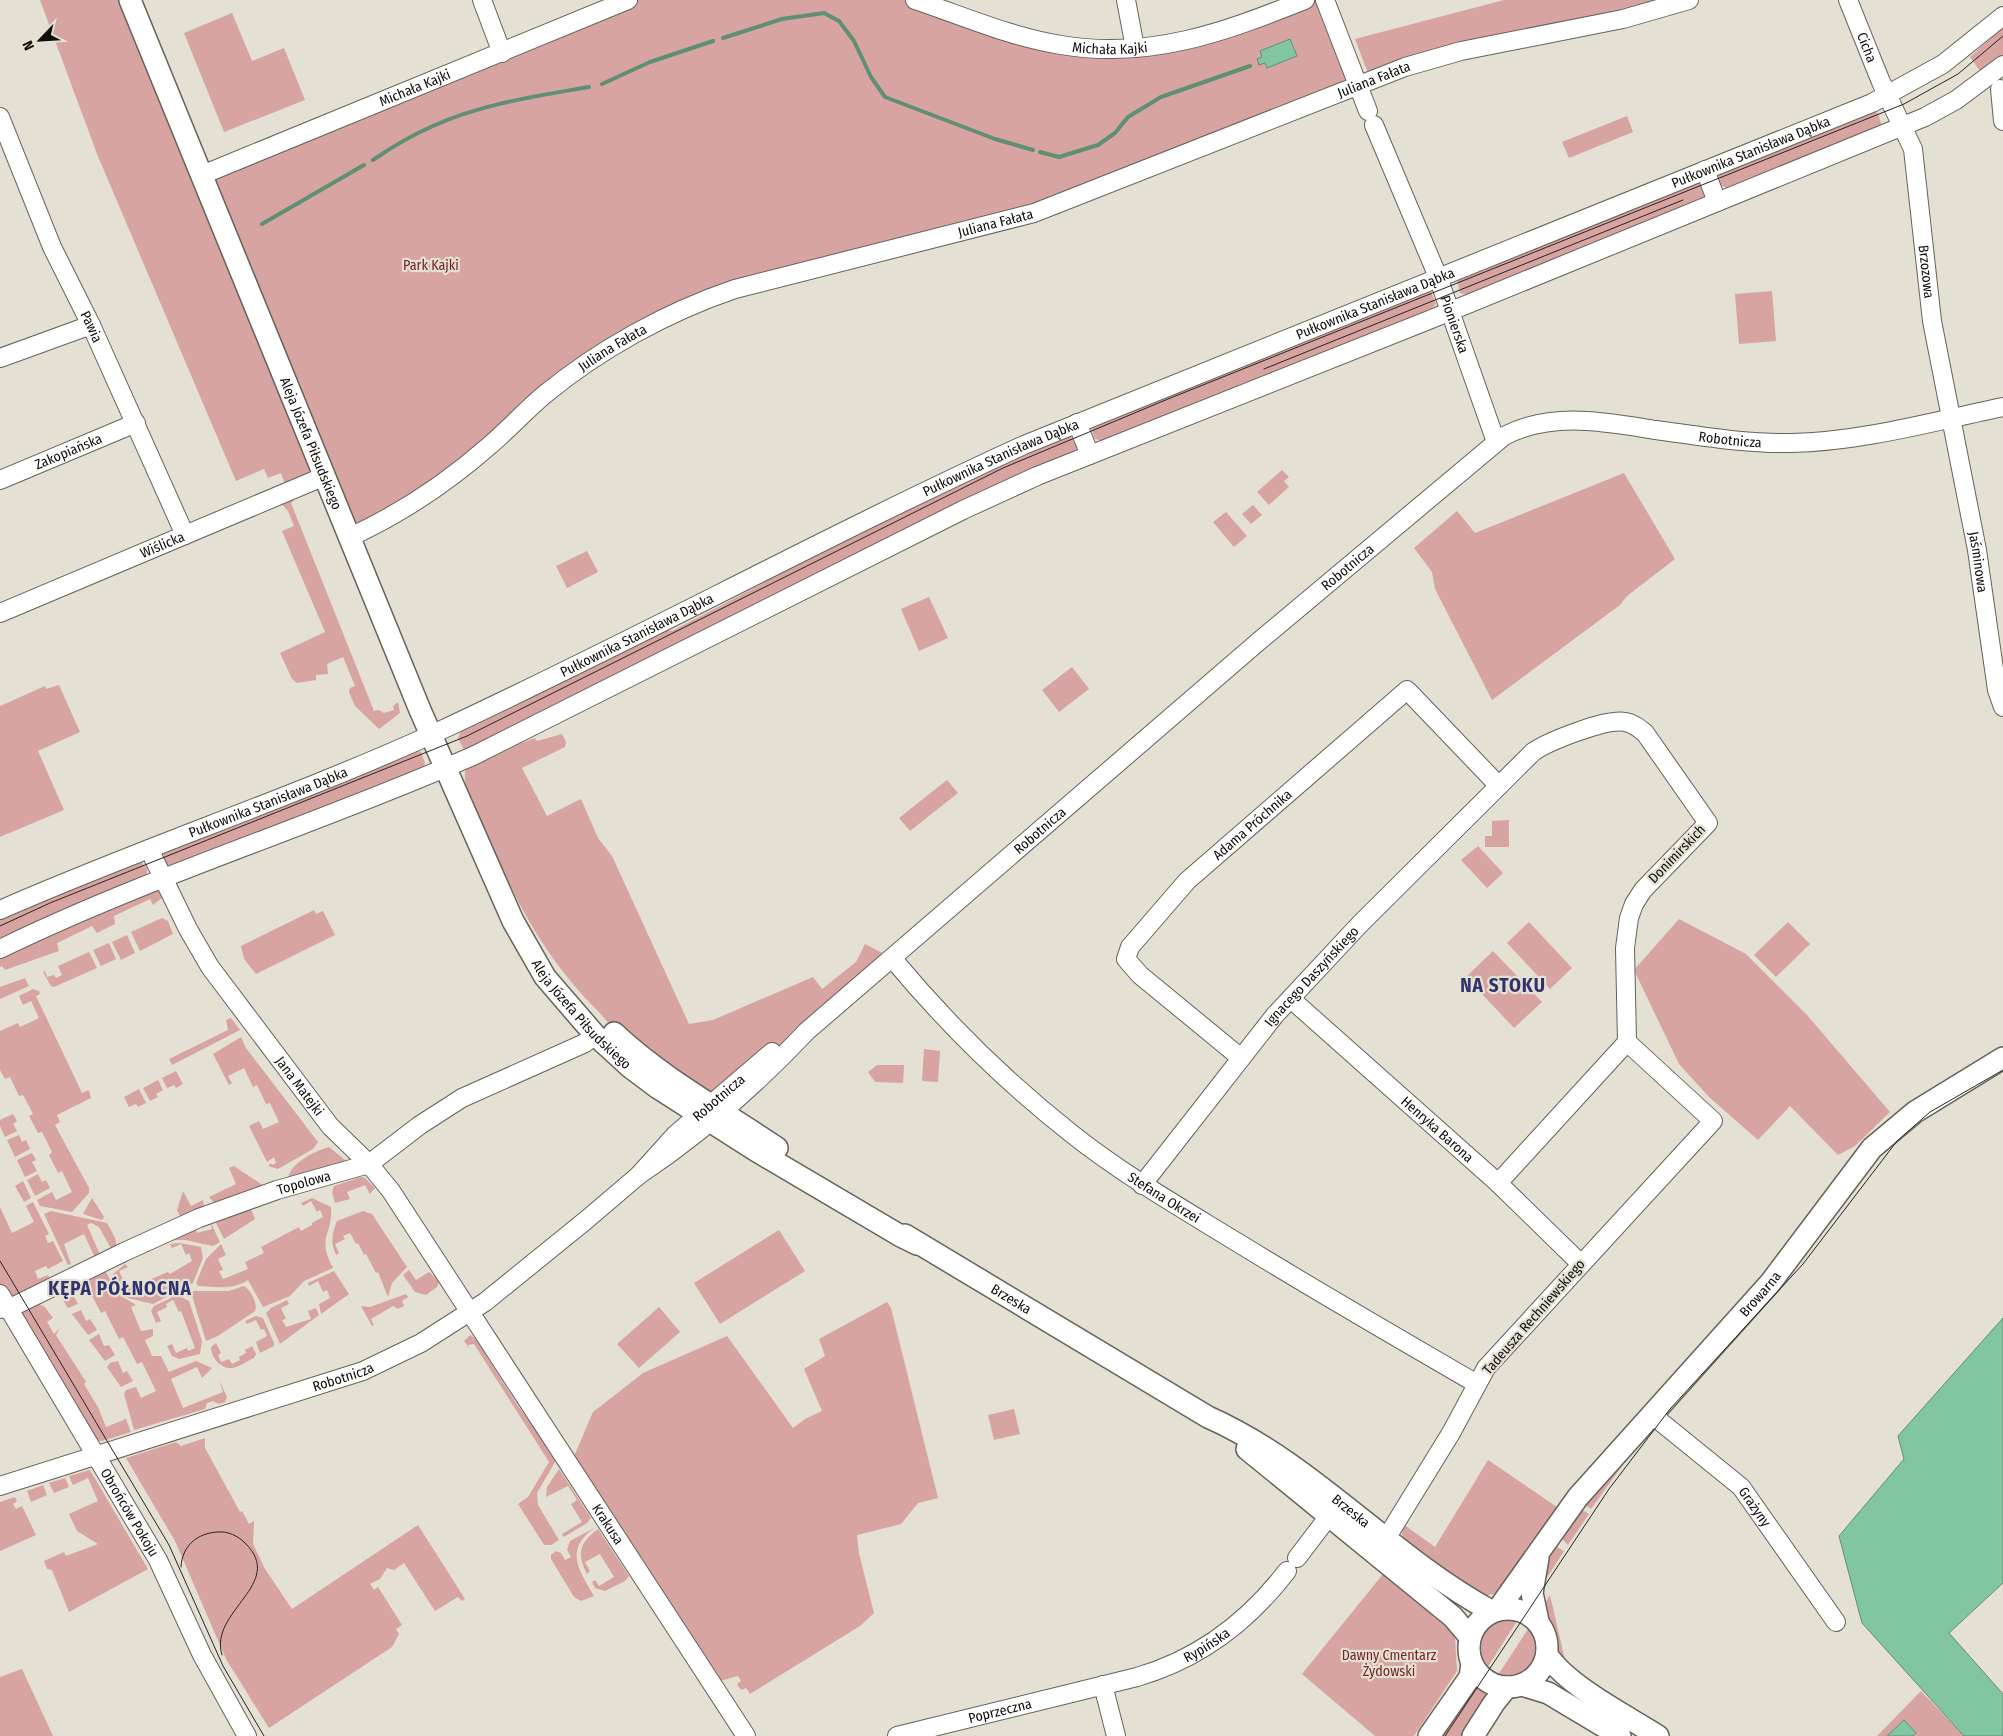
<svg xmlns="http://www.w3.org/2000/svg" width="2003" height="1736" font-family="'Fira Sans Condensed',sans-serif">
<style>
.green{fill:#d7a4a1}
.water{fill:#81c6a1;stroke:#5f8f74}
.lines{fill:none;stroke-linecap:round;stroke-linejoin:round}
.stream{stroke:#5f8f74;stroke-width:4}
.minor-casing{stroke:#666258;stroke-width:20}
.major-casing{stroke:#666258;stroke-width:24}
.minor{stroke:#fff;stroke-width:18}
.major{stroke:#fff;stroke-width:21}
.tram{stroke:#272420;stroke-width:1}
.labels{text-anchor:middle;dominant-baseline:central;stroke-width:4.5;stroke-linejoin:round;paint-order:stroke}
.street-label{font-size:14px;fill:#100e0a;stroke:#e4e0d4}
.park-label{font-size:14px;fill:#762326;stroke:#e4e0d4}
.district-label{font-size:19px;font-weight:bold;letter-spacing:1px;fill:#30326c;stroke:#e4e0d4}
</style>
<rect width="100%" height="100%" fill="#e4e0d4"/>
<path class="green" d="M40,0H120L317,480L288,492L281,473L268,478L264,469L236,481L97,154Z
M627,0H915L1007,32L1135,48L1305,0H1319L1352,87L1034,213L735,289L633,335L490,445L356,534L209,173Z
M1504,0H1664L1369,76L1355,39Z
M232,13L252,61L284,48L305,100L224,132L184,33Z
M2003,27V55L1982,74L1970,57Z
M1873,112L1878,113L1882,127L1729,189L1720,185L1718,178L1720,172Z
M1627,116L1633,132L1569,158L1562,142Z
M1698,182L1705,195L1703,199L1468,295L1460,293L1457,279Z
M1428,290L1431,292L1436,304L1432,308L1102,441L1095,439L1091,428L1093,425Z
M1772,291L1776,341L1739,344L1735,294Z
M1070,435L1077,448L1073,454L469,750L463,748L458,738L461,731L663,629L672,631L762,584L795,563L976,473Z
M1282,470L1289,477L1284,481L1289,487L1269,505L1257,492Z
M1624,473L1675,559L1627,596L1620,605L1492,700L1435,589L1432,572L1414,548L1457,511L1475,533Z
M297,497L291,503L374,711L379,710L384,713L394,710L393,706L398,702L400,713L379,729L355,706L349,692L350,688L355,686L343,657L327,664L328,674L316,675V680L297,683L292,679L280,653L325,632L282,531L294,526L288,511L281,503Z
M1253,505L1262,515L1251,524L1242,514Z
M1226,512L1247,536L1234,547L1213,522Z
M587,551L598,572L567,588L556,566Z
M929,597L948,638L919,651L901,609Z
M1072,667L1089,689L1059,712L1042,690Z
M59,685L80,732L38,751L64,810L0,837V706L45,686L46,689Z
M562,734L566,742L565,747L522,768L547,816L581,799L598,838L612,856L689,1024L713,1020L813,977L822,989L856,962L865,944L892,958L722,1103C690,1081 655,1061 625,1038C615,1031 606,1020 598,1011C546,960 514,899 486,833C479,818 460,785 466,769L495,752L535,738L537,741Z
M416,750L421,752L425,763L423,769L172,868L166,866L163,852Z
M947,780L958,793L910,831L899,818Z
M1509,820V847H1485V836H1492V821Z
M1478,846L1503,873L1487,888L1461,860Z
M140,861L147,868V877L0,941V918Z
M155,890L160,892L162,898L153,905L150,899L114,916L115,924L97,933L92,926L57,943L59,951L5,970L2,966L0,967V956Z
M314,910L316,914L323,911L335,935L256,974L244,959L241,946Z
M162,918L168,921L173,934L140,951L131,932Z
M1679,919L1746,954L1807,1015L1890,1112L1855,1146L1838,1155L1790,1106L1758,1140L1709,1097L1679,1064L1634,970Z
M1529,922L1572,968L1550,989L1507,943Z
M1788,922L1810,944L1776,977L1754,955Z
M127,935L135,953L121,960L112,942Z
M109,943L116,959L101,966L93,950Z
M1493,951L1542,1002L1514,1028L1466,977Z
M89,952L97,968L54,987L51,986L43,972L45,971L47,977L54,975L56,978L62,975L58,966Z
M25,978L29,986L0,999V987Z
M33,989L39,991L40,994L36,996L82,1093L89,1090L91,1098L57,1115L60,1122L55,1125L89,1188V1193L72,1212L40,1206L37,1200L52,1192L56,1200L72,1192L62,1171L58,1173L49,1155L52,1152L42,1132L38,1133L29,1116L33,1114L23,1095L19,1096L10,1077L5,1079L0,1070V1031L18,1023L20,1027L39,1018L31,1001L23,1005L19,996Z
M231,1018L240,1030L172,1065L169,1059L228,1030L226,1020Z
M241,1037L246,1048L318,1142L313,1149L278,1169L268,1166L271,1163L272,1165L276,1163L274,1157L267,1162L249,1126L259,1121L263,1129L279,1122L270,1103L266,1104L257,1085L253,1087L244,1068L228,1076L232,1083L229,1085L213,1054Z
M924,1049L940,1051L938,1082L922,1081Z
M877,1065H904L903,1083L875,1082L868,1072Z
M176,1071L183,1084L176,1088L174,1085L167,1088L162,1078Z
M158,1080L163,1090L156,1094L158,1097L150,1101L143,1088Z
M139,1089L146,1103L138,1107L136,1104L129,1107L124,1097Z
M13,1114L17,1121L13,1124L17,1131L5,1137L0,1126V1120Z
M19,1135L22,1142L26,1140L30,1149L15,1157L7,1140Z
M329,1147L351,1165L288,1181C287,1165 314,1151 329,1147Z
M32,1153L36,1160L32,1162L37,1171L25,1177L17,1160Z
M234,1166L264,1186L217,1206L209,1197L236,1184L229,1168Z
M38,1174L42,1182L46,1180L50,1188L35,1196L27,1180Z
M361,1177L365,1178L375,1188L370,1194L365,1185L347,1192L350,1199L335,1203L332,1192L334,1186Z
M23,1181L31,1198L24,1202L15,1186Z
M183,1191L191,1206L203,1200L204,1208L184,1218L180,1216L177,1210Z
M92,1198L104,1217L102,1220L83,1214Z
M312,1198L331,1207C333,1236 316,1236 333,1268L304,1281L290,1296L263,1307L248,1280C234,1290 215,1287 198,1286L196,1283L206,1259L221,1244L226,1255L218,1259L223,1270L219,1271L223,1279L248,1269L245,1262L264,1253L261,1247L299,1227L301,1231L312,1225V1223L323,1217L320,1210L317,1212L311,1201L303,1206L301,1203Z
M33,1202L49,1234L45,1236L48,1243L53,1241L63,1261L48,1269L46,1266L35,1271L38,1279L48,1275L52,1282L15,1299L9,1298L0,1284V1207L12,1233L34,1222L26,1206Z
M250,1206L255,1219L224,1239L214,1219Z
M51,1211L107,1223C112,1233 121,1243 113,1252L99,1227L91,1223L87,1225L101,1257L96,1260L84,1234L64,1244L71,1264L68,1265L44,1214Z
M363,1211L372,1214L407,1267L392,1283L388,1297L378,1272L376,1273L366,1254L364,1255L358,1243L356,1244L350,1233L343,1236L345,1239L335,1244L339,1253L336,1255C330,1242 332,1234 337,1221Z
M210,1221L220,1242L213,1246L185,1240H169L195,1227L197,1233L212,1229Z
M779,1230L805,1271L720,1324L694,1283Z
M180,1243L201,1247L203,1258L193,1283L153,1304L128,1298L121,1293L113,1274L125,1264L128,1267L119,1271L124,1282L121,1283L125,1290L168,1272L170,1274L192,1261L189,1253L186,1255L181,1244L172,1248L170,1244Z
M409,1270L416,1280L429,1272L439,1281L437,1287L426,1295L415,1292L403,1275Z
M334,1271L349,1294L321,1314L319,1304L330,1298L327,1290L323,1292L318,1281L309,1286L308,1283Z
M103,1272H106L118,1294L136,1305L131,1307L141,1331L153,1329V1336L145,1340L152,1356H161L169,1372L196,1361L212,1368L202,1378L197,1367L171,1379L183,1408L223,1392L219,1380L227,1397L225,1402L219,1404L213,1401L207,1403L205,1409L134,1430L124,1394L126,1390L136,1387L141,1398L156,1391L142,1362L137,1364L123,1337L119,1339L105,1311L101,1313L87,1286L72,1293L78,1304L68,1308L58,1292Z
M244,1286C251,1290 258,1304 255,1311L218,1336L206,1341L192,1296L193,1291H229Z
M406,1294L408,1297L402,1301L404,1306L398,1309L393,1306L371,1319L374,1325L372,1326L361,1306L370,1307Z
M177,1295L189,1301L202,1341L200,1354L179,1359L172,1356L167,1346L172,1344L176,1353L187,1348L188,1351L195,1348L181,1311L179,1312L173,1300L166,1304L167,1307L157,1312L161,1321L156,1323L151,1311L154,1306Z
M287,1300L289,1304L281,1308L286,1319L282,1320L286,1327L311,1319L308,1311L316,1308L319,1315L280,1344L266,1313L271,1308Z
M887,1302L891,1308L938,1498L918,1503L901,1524L857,1535L859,1553L874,1613L860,1626L750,1694L746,1688L741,1690L737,1684L741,1681L738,1676L716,1682L572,1461L593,1412L643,1373L727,1336L793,1428L805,1419L822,1411L804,1369L825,1356L819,1339Z
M39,1304L45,1307L53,1318L47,1322L54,1334L60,1328L56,1335L86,1382L84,1384L98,1407L106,1427L126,1419L131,1432L102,1441L92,1440L19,1312Z
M659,1307L680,1332L639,1368L617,1344Z
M81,1310L86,1321L90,1319L97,1330L88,1335L72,1314Z
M256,1316L263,1318L274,1343V1346L260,1353L256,1342L267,1336L264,1329L261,1330L256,1320L247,1324L245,1321Z
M99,1334L104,1346L109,1345L115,1355L105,1361L89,1340Z
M470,1335L476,1339L518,1406L556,1457L555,1462L537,1493L538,1505L559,1540L551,1545H544L518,1504L528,1497L549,1462L474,1344L468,1345L470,1349L464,1341Z
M216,1343L221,1353L218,1355L221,1362L229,1359L232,1364L240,1360L239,1357L246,1353L245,1350L252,1346L256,1354L254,1358C247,1361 239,1367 232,1368C220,1369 211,1357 211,1347Z
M118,1361L123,1373L127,1371L133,1381L121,1387L107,1367L110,1363Z
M1014,1409L1020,1434L994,1440L988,1415Z
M1648,1430L1591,1509L1585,1505Z
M205,1438V1448L240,1512L242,1511L249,1524L254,1521L253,1544L265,1569L292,1609L418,1525L465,1599L462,1601L458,1597L435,1611L404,1563L394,1570L387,1568L380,1579L370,1584L374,1590L378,1587L402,1625L396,1629L399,1634L392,1647L269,1728L226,1659L175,1541L126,1458L176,1442L181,1446Z
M1488,1460L1560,1509L1499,1593L1482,1596L1405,1541L1402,1534L1403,1524L1435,1547Z
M559,1469L591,1518L587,1523L564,1537L562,1534L582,1522L571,1504L577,1500L568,1486L546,1497L547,1487Z
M90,1470L148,1569L69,1612L52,1570L47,1569L44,1561L64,1552L66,1556L98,1544L77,1531L69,1514L98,1501L88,1478L73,1485L69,1476Z
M65,1478L69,1487L54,1493L49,1483Z
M43,1485L47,1495L31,1502L27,1491Z
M15,1497L17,1501L13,1504L16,1509L22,1506L36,1535L0,1551V1502Z
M1582,1510L1589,1514L1568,1545L1560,1537Z
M596,1527C563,1549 579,1570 594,1596L581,1601L574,1597L551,1559V1555L556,1551L561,1553L565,1560L571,1557L567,1550L570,1541Z
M598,1529L629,1576L625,1581L605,1591L595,1588L592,1582L595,1580L599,1586L614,1577L600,1554L585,1562L590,1571L587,1574C576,1552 580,1543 598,1529Z
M1557,1547L1564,1551L1546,1579L1540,1576L1553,1548Z
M1383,1574L1450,1630L1455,1637L1457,1671L1414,1736H1375L1302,1674Z
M1550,1595L1565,1660V1662C1552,1645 1555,1627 1541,1610Z
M1508,1617L1519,1618L1487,1668C1471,1645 1481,1622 1508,1617Z
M1530,1626L1537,1641L1532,1665L1516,1676L1498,1675Z
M22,1669L53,1736H0V1677Z
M1477,1685V1687L1489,1694L1467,1736H1437Z
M1921,1691L1964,1736H1877Z"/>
<path class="water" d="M1290,39L1297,56L1267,68L1265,63L1259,65L1257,59L1262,57L1260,51Z
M2003,1318V1583L1949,1633L2003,1694V1736H1964L1862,1623L1839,1536L1904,1459L1898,1436Z
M1904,1720L1916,1733L1913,1736H1887Z"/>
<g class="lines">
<path class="stream" d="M723,38L782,19L824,13L839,21L854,41L871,77L885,97L995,139L1033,150
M602,84L650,62L713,41
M1040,152L1059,157L1098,145L1115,133L1128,117L1161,97L1250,66
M373,160C392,147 412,135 433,126C481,104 537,96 589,87
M262,224L364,165"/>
<defs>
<g id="minor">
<path d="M482,0L502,53"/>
<path id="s1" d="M915,0C963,16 1011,37 1061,45C1150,60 1224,32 1305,0"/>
<path d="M1126,0L1135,48"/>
<path d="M1325,0L1368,111"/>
<path id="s2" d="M1848,0L1881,82L1913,149L1932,321L1977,550L1997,690L2003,707"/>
<path d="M2000,89L2003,121"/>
<path id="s3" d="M0,117L52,247L91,325L185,535"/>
<path id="s4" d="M1374,125L1438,277L1496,442"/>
<path d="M1705,170L1717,202"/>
<path id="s5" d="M202,175L628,0"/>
<path d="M0,358L91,325"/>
<path d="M1077,423L1090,455"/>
<path id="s6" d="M0,480L136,423"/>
<path id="s7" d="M350,537C400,514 448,482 489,446C508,430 525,411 544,395C600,349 667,312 735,289L1034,213L1405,67L1461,51L1623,19L1689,0"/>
<path id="s8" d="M0,613L325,476"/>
<path id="s9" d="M149,849L188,929L210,967L330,1126L369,1164L391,1191L746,1736"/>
<path id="s10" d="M0,910C143,847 292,798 435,733C634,641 825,536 1024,445L1872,103L1943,64L2003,16"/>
<path d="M0,949C154,874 319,824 475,755L963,510L1037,476L1429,320L1925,117L1956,100L2003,65"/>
<path id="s11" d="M892,958C946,1023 1006,1082 1072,1134C1125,1176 1183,1209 1240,1244C1318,1292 1398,1338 1477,1384"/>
<path id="s12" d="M1291,999L1498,1183L1581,1264"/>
<path id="s13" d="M1241,1058L1140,975L1126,959L1130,947L1187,881L1407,690L1499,786"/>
<path id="s14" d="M639,1175C702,1133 755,1086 807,1031L1258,642L1504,436C1552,411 1605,422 1656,430C1701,436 1745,444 1791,443C1861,442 1935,421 2003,407"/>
<path d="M1498,1183L1627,1042"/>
<path id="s15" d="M1142,1185L1275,1015L1360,924L1533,752C1549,741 1607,718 1625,722C1633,723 1639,728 1645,733L1708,823L1643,890L1634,904L1629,918L1625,948L1627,1042L1713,1121L1486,1368L1451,1433L1387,1537"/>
<path id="s16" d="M0,1294L158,1560L202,1655L247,1736"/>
<path id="s17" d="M0,1309L14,1306L124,1252L199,1218L277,1190L369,1164L420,1125L462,1098L585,1043L595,1035"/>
<path id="s18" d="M1651,1414L1741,1487L1836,1622"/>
<path id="s19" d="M0,1486L363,1371L421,1343L485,1302L585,1221L639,1175L676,1134L772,1052"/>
<path d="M1297,1558L1329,1516"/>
<path d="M1103,1685L1116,1736"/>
<path id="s20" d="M897,1736L1137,1677C1199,1659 1248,1622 1287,1571"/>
</g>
<g id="major">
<path id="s21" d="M130,0L420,710L513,921L545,977L595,1035L630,1067L658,1088L755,1150L899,1235L917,1244"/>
<path d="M614,1033C663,1079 721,1110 777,1148"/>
<path id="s22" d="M905,1235L1208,1417C1314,1464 1390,1556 1491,1611"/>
<path d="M1247,1449L1453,1617L1469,1636"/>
<path id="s23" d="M1499,1608L1578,1497L1771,1282L1872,1148L1915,1112L2003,1058"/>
<circle cx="1508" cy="1648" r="39"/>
<path d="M1538,1621L1532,1593L1538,1558"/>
<path d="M1547,1655C1569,1687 1625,1715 1658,1736"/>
<path d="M1522,1685L1548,1693L1620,1736"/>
<path d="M1429,1736L1470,1677L1472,1664"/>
<path d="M1473,1736L1494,1703L1507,1687"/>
</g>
</defs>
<use href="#minor" class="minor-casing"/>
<use href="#major" class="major-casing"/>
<use href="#minor" class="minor"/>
<use href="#major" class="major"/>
<path class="tram" d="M1264,369L1683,200
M0,926L50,903L467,736L1003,468L1168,399L1904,104L1958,74L2003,36
M0,1261L169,1545L223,1666L264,1736
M181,1567C182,1546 197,1533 218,1532C228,1531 238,1536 245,1543C287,1584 208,1611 222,1655
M1445,1736L1609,1489L1670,1409L1803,1264L1897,1141L1930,1112L2003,1070"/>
</g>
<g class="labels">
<g class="street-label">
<text stroke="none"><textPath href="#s1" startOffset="202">Michała Kajki</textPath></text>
<text stroke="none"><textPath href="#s2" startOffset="51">Cicha</textPath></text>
<text stroke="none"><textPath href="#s7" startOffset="1135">Juliana Fałata</textPath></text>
<text stroke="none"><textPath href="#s5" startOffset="230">Michała Kajki</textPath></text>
<text stroke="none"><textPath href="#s10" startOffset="1909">Pułkownika Stanisława Dąbka</textPath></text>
<text stroke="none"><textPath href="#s7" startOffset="730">Juliana Fałata</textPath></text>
<text stroke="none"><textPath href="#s2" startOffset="286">Brzozowa</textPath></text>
<text stroke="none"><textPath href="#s10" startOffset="1504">Pułkownika Stanisława Dąbka</textPath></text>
<text stroke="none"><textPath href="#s4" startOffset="215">Pionierska</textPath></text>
<text stroke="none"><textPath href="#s3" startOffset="229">Pawia</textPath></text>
<text stroke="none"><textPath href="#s7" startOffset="325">Juliana Fałata</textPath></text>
<text stroke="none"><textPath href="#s14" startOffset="1368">Robotnicza</textPath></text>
<text stroke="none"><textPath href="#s21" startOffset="479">Aleja Józefa Piłsudskiego</textPath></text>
<text stroke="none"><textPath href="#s6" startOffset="74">Zakopiańska</textPath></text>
<text stroke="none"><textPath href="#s10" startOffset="1099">Pułkownika Stanisława Dąbka</textPath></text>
<text stroke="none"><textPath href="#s8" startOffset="176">Wiślicka</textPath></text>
<text stroke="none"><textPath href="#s2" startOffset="581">Jaśminowa</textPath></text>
<text stroke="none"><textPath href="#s14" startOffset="934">Robotnicza</textPath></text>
<text stroke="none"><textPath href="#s10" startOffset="694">Pułkownika Stanisława Dąbka</textPath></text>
<text stroke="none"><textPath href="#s10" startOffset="289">Pułkownika Stanisława Dąbka</textPath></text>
<text stroke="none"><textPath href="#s13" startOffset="338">Adama Próchnika</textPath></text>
<text stroke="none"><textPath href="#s14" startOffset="529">Robotnicza</textPath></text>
<text transform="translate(1677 854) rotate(-46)">Donimirskich</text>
<text stroke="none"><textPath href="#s15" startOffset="269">Ignacego Daszyńskiego</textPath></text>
<text stroke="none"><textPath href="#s21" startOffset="1114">Aleja Józefa Piłsudskiego</textPath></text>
<text stroke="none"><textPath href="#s9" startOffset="282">Jana Matejki</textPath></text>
<text stroke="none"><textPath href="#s19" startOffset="832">Robotnicza</textPath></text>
<text stroke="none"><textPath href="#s12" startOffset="196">Henryka Barona</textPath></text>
<text stroke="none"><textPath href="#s17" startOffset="330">Topolowa</textPath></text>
<text stroke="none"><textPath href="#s11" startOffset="364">Stefana Okrzei</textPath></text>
<text stroke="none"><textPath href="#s23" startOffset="409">Browarna</textPath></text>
<text stroke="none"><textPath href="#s22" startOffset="124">Brzeska</textPath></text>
<text transform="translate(1534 1317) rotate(-49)">Tadeusza Rechniewskiego</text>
<text stroke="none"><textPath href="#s19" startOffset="360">Robotnicza</textPath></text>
<text stroke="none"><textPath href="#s18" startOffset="140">Grażyny</textPath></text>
<text stroke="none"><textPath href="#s22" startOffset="525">Brzeska</textPath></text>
<text stroke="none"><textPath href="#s16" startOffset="254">Obrońców Pokoju</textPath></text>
<text stroke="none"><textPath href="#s9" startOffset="819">Krakusa</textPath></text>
<text stroke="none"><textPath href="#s20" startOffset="324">Rypińska</textPath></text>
<text stroke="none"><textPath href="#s20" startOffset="106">Poprzeczna</textPath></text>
</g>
<g class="park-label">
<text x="431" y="265">Park Kajki</text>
<text x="1389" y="1655">Dawny Cmentarz<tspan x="1389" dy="16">Żydowski</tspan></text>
</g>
<g class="district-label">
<text x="1503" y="985">NA STOKU</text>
<text x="120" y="1288">KĘPA PÓŁNOCNA</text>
</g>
</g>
<g transform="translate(40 40) rotate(245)" stroke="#e4e0d4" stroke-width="4" paint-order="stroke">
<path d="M0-4L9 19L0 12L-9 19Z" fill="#100e0a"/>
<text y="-8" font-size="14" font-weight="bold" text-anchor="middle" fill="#100e0a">N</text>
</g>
</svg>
